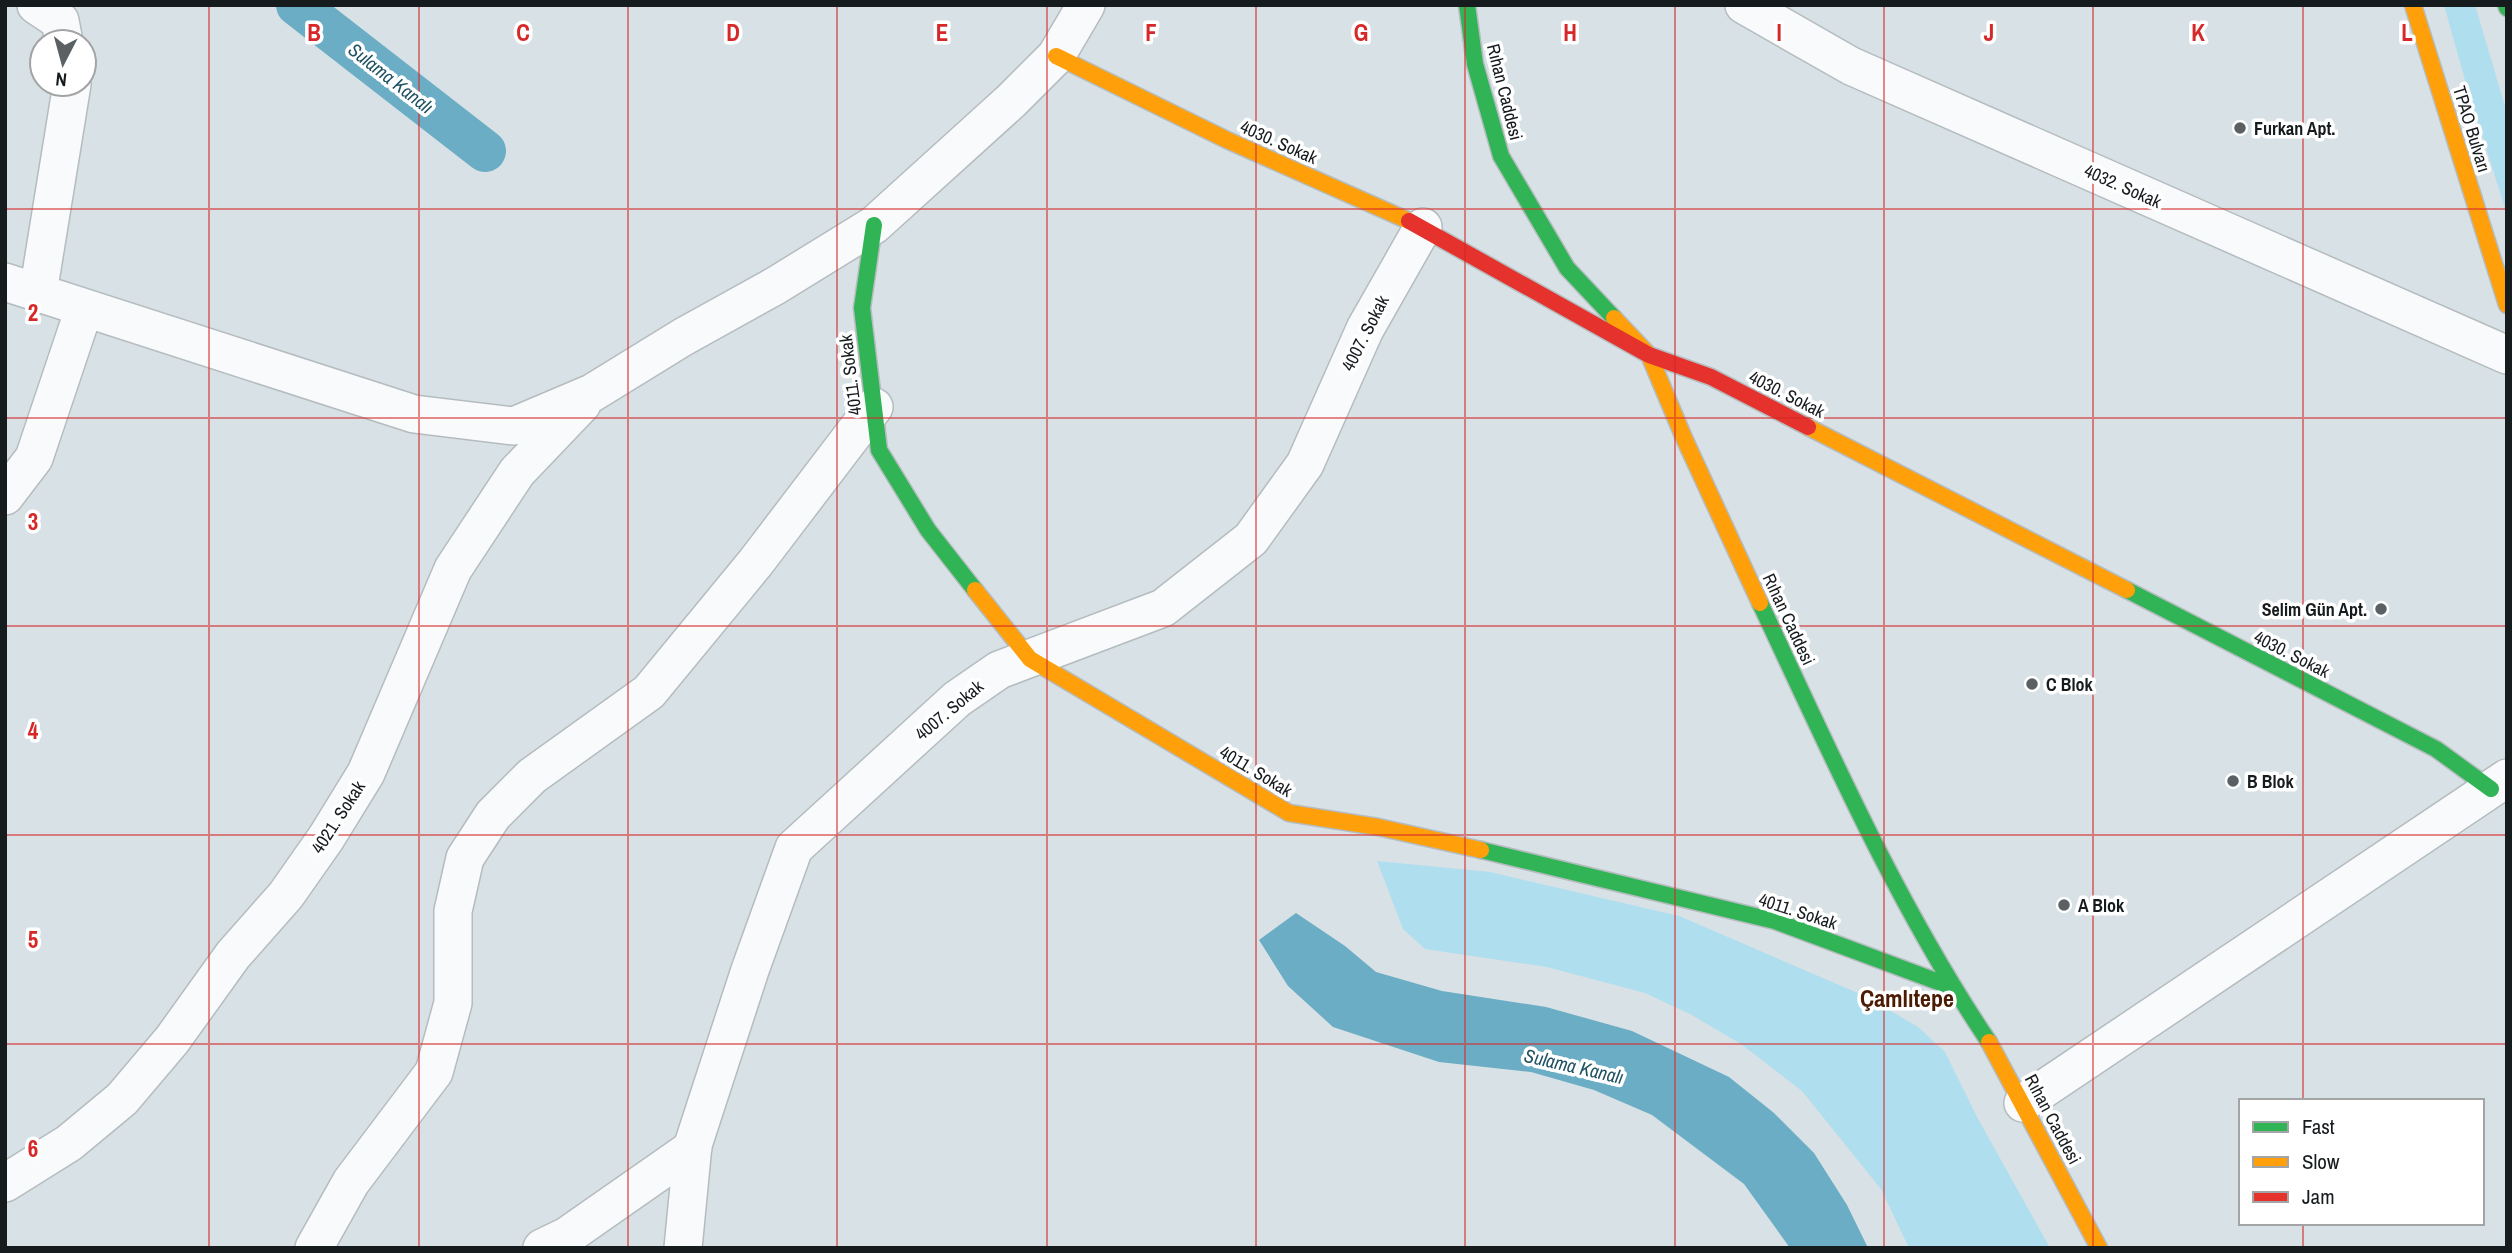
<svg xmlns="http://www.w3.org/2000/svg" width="2512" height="1253" font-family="'Archivo Narrow',sans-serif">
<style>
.green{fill:#afdeef}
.water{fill:#6aadc4}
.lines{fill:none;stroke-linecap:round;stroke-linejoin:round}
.canal{stroke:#6aadc4;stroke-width:42}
.street-casing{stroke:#b5bcbf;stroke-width:40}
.fast-casing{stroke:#b5bcbf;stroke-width:19}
.slow-casing{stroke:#b5bcbf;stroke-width:19}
.jam-casing{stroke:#b5bcbf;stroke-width:19}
.street{stroke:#f9fafb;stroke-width:37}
.fast{stroke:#30b455;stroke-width:16}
.slow{stroke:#ff9f0a;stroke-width:16}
.jam{stroke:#e5322d;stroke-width:16}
.grid{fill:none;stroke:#d62828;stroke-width:2;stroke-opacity:0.55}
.poi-dot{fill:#5a6064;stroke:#fff;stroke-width:2.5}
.labels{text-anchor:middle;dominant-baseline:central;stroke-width:7;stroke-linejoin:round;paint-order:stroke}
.street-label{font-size:18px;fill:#161b1e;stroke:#fff}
.poi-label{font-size:18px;font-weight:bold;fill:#161b1e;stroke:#fff;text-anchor:start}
.water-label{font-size:19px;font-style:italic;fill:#205263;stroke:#fff}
.district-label{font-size:24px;font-weight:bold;fill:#4b1b03;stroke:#fff}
.grid-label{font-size:23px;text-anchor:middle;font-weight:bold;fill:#d62828;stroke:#fff;stroke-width:7;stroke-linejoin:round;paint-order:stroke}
</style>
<rect width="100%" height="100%" fill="#d8e1e5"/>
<path class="green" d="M2444,5H2475L2507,113V215L2465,80Z
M1377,861L1490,872L1679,916L1867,997L1918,1027L1945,1052L1977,1117L2050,1248H1909L1881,1189L1802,1091L1741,1044L1690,1014L1645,993L1547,967L1425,949L1403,929Z"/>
<path class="water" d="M1296,913L1345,946L1376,972L1442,991L1546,1007L1632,1031L1729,1077L1774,1113L1814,1153L1847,1205L1868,1248H1790L1744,1184L1652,1115L1594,1090L1531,1072L1439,1062L1333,1027L1288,986L1259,940Z"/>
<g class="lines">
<path class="canal" d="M297,5L485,151"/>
<defs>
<path id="street" d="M36,5L60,21L64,42
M1744,5L1851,66L2507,355
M5,282L414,414L514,426L592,393L683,337L775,286L874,225L1011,101L1056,56L1086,5
M38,293L72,84
M5,496L34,458L84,309
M2023,1103L2507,778
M5,1183L69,1143L122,1099L172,1040L233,955L286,895L326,838L366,773L453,569L517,472L582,404
M314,1248L351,1182L434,1072L453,1003V911L465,858L493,815L532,776L649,692L756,562L874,407
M542,1248L567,1236L693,1148
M683,1248L693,1145L750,970L794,848L957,699L999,670L1163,608L1251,539L1305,464L1365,329L1423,227"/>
<path id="fast" d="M1467,5L1475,64L1501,156L1567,268L1614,318
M2506,5L2507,8
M874,225L862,308L879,450L928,530L975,590
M2127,590L2436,749L2491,789
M1760,603C1830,752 1897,905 1989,1042
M1481,850L1775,921L1952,987"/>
<path id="slow" d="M2413,5L2507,305
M1056,56L1227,140L1409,221
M1614,318L1649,355L1684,438L1760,603
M1808,427L2127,590
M975,590L1030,659L1289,813L1378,827L1481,850
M1989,1042L2099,1248"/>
<path id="jam" d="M1409,221L1649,355L1711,377L1808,427"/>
</defs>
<use href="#street" class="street-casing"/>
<use href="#fast" class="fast-casing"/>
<use href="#slow" class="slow-casing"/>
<use href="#jam" class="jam-casing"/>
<use href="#street" class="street"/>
<use href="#fast" class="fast"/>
<use href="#slow" class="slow"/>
<use href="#jam" class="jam"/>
</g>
<path class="grid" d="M209,5V1248M419,5V1248M628,5V1248M837,5V1248M1047,5V1248M1256,5V1248M1465,5V1248M1675,5V1248M1884,5V1248M2093,5V1248M2303,5V1101M5,209H2507M5,418H2507M5,626H2507M5,835H2507M5,1044H2507M2303,1223V1248"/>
<g class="poi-dot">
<circle cx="2240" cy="128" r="7"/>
<circle cx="2381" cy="609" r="7"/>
<circle cx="2032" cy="684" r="7"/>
<circle cx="2233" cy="781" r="7"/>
<circle cx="2064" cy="905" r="7"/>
</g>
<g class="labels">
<g class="street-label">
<text transform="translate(1505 92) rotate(76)">Rıhan Caddesi</text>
<text transform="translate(2472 129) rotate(73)">TPAO Bulvarı</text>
<text transform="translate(1279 142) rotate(24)">4030. Sokak</text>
<text transform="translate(2123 186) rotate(24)">4032. Sokak</text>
<text transform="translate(1365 333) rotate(-63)">4007. Sokak</text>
<text transform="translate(850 375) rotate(-97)">4011. Sokak</text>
<text transform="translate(1787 394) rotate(27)">4030. Sokak</text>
<text transform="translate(1789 619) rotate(65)">Rıhan Caddesi</text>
<text transform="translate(2292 654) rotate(27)">4030. Sokak</text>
<text transform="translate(949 710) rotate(-40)">4007. Sokak</text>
<text transform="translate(1256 771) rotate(31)">4011. Sokak</text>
<text transform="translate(338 817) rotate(-57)">4021. Sokak</text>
<text transform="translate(1798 911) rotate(18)">4011. Sokak</text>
<text transform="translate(2053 1119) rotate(62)">Rıhan Caddesi</text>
</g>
<g class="poi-label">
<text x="2254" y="128">Furkan Apt.</text>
<text x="2367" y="609" text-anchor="end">Selim Gün Apt.</text>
<text x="2046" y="684">C Blok</text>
<text x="2247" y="781">B Blok</text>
<text x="2078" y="905">A Blok</text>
</g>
<g class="water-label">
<text transform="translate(391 78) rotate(38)">Sulama Kanalı</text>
<text transform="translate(1574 1066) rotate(13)">Sulama Kanalı</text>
</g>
<g class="district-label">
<text x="1907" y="998">Çamlıtepe</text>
</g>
</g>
<g class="grid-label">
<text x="314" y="41">B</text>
<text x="523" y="41">C</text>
<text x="733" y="41">D</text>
<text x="942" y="41">E</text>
<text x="1151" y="41">F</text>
<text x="1361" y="41">G</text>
<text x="1570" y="41">H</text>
<text x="1779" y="41">I</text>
<text x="1989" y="41">J</text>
<text x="2198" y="41">K</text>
<text x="2407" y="41">L</text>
<text x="33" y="321">2</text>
<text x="33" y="530">3</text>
<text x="33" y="739">4</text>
<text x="33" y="948">5</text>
<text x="33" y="1157">6</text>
</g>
<rect width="2512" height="1253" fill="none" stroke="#161b1e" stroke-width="14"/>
<rect x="2239" y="1099" width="245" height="126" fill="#ffffff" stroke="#a2a4a5" stroke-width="2"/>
<rect x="2253" y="1122" width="35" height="10" fill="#30b455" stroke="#a2a4a5" stroke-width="2"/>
<text x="2302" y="1134" font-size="21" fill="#161b1e">Fast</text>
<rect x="2253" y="1157" width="35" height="10" fill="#ff9f0a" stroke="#a2a4a5" stroke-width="2"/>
<text x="2302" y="1169" font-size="21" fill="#161b1e">Slow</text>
<rect x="2253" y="1192" width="35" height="10" fill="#e5322d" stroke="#a2a4a5" stroke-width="2"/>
<text x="2302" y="1204" font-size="21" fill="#161b1e">Jam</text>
<g transform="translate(63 63) rotate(186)"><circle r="33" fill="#ffffff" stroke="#a2a4a5" stroke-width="2"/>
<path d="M0-5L12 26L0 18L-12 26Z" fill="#5a6064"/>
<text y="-10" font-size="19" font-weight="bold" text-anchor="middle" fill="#161b1e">N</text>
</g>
</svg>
